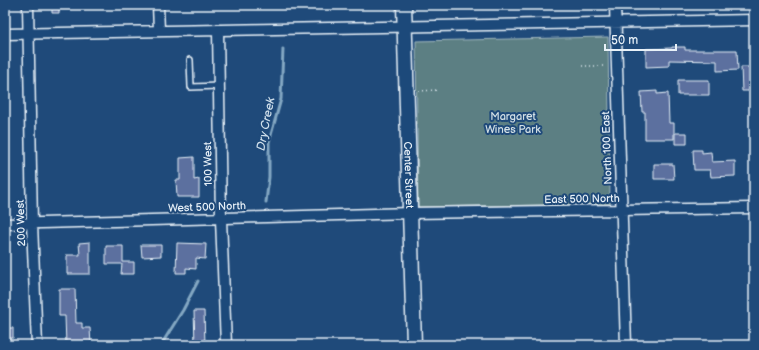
<svg xmlns="http://www.w3.org/2000/svg" width="759" height="350" font-family="'Balsamiq Sans',sans-serif">
<style>
.green{fill:#5c7f83;stroke:#a2b8be}
.lines{fill:none;stroke-linecap:round;stroke-linejoin:round}
.stream{stroke:#84a8c3;stroke-width:3}
.building{fill:#5c6f9f;stroke:#e8f1f8}
.lane-casing{stroke:#e8f1f8;stroke-width:8}
.street-casing{stroke:#e8f1f8;stroke-width:13}
.secondary-casing{stroke:#e8f1f8;stroke-width:17}
.path{stroke:#e8f1f8;stroke-width:1.5;stroke-dasharray:1 3;stroke-linecap:butt}
.lane{stroke:#1f4a7a;stroke-width:5}
.street{stroke:#1f4a7a;stroke-width:10}
.secondary{stroke:#1f4a7a;stroke-width:14}
.labels{text-anchor:middle;dominant-baseline:central;stroke-width:4;stroke-linejoin:round;paint-order:stroke}
.park-label{font-size:11px;fill:#d3e0e6;stroke:#1f4a7a}
.street-label{font-size:11px;fill:#e8f1f8;stroke:#1f4a7a}
.water-label{font-size:12px;font-style:italic;fill:#cfdfeb;stroke:#1f4a7a}
</style>
<rect width="100%" height="100%" fill="#1f4a7a"/>
<filter id="ink" filterUnits="userSpaceOnUse"><feTurbulence type="fractalNoise" baseFrequency=".025" numOctaves="2"/><feDisplacementMap in="SourceGraphic" scale="8" xChannelSelector="R" yChannelSelector="G"/><feConvolveMatrix kernelMatrix="1 2 1 2 8 2 1 2 1" color-interpolation-filters="sRGB"/></filter>
<g filter="url(#ink)">
<path class="green" d="M608,37L610,204L418,207L416,41Z"/>
<g class="lines">
<path class="stream" d="M285,7V5
M266,202L269,177V142L281,99L283,49
M161,345L183,310L198,281"/>
</g>
<path class="building" d="M52,5H59V13H52Z
M672,47H685V50H737L738,70L717,71V61L669,60V66L646,67V49L672,48Z
M741,67H754L753,91H742Z
M678,80H709V95H678Z
M657,91V94L668,93L669,123H674V139H645V112H642L641,92Z
M675,133H687V144H675Z
M693,150H702V153L711,152L712,162L735,161V176L711,177L710,170H694Z
M194,157V180L199,179V197H177L176,180H180V158Z
M654,164H673L674,179H654Z
M90,242V274H67V255H80L79,243Z
M177,243L206,244L205,259L196,258V269L186,268V273H176Z
M141,245H161V256L142,257Z
M106,246H123V262H134V274H121L122,264H106Z
M59,289H75L76,323H82V328H90L91,345H66L65,316H59Z
M194,311H204L205,345H195Z
M5,328H13V338H5Z"/>
<g class="lines">
<defs>
<path id="lane" d="M190,60L191,87L219,86"/>
<path id="street" d="M28,5L32,224L37,345
M158,5L159,30
M615,5L626,345
M218,30L221,219L226,345
M5,34L754,20
M5,224L411,213L754,208"/>
<g id="secondary">
<path id="s1" d="M404,5L414,345"/>
</g>
</defs>
<use href="#lane" class="lane-casing"/>
<use href="#street" class="street-casing"/>
<use href="#secondary" class="secondary-casing"/>
<path class="path" d="M582,66H604
M419,91L438,90"/>
<use href="#lane" class="lane"/>
<use href="#street" class="street"/>
<use href="#secondary" class="secondary"/>
</g>
</g>
<g class="labels">
<g class="park-label">
<text x="513" y="116">Margaret<tspan x="513" dy="13">Wines Park</tspan></text>
</g>
<g class="street-label">
<text transform="translate(607 148) rotate(-92)">North 100 East</text>
<text transform="translate(208 164) rotate(-91)">100 West</text>
<text stroke="none"><textPath href="#s1" startOffset="170">Center Street</textPath></text>
<text transform="translate(582 199) rotate(-1)">East 500 North</text>
<text transform="translate(207 207) rotate(-2)">West 500 North</text>
<text transform="translate(21 223) rotate(-92)">200 West</text>
</g>
<g class="water-label">
<text transform="translate(266 124) rotate(-79)">Dry Creek</text>
</g>
</g>
<rect width="759" height="350" fill="none" stroke="#1f4a7a" stroke-width="20"/>
<rect x="10" y="10" width="739" height="330" fill="none" stroke="#e8f1f8" stroke-width="1.5" filter="url(#ink)"/>
<path d="M605 44v6h71v-6" fill="none" stroke="#e8f1f8" stroke-width="2"/>
<text x="611" y="44" font-size="12" fill="#e8f1f8" stroke="#1f4a7a" stroke-width="3" paint-order="stroke">50 m</text>
</svg>
